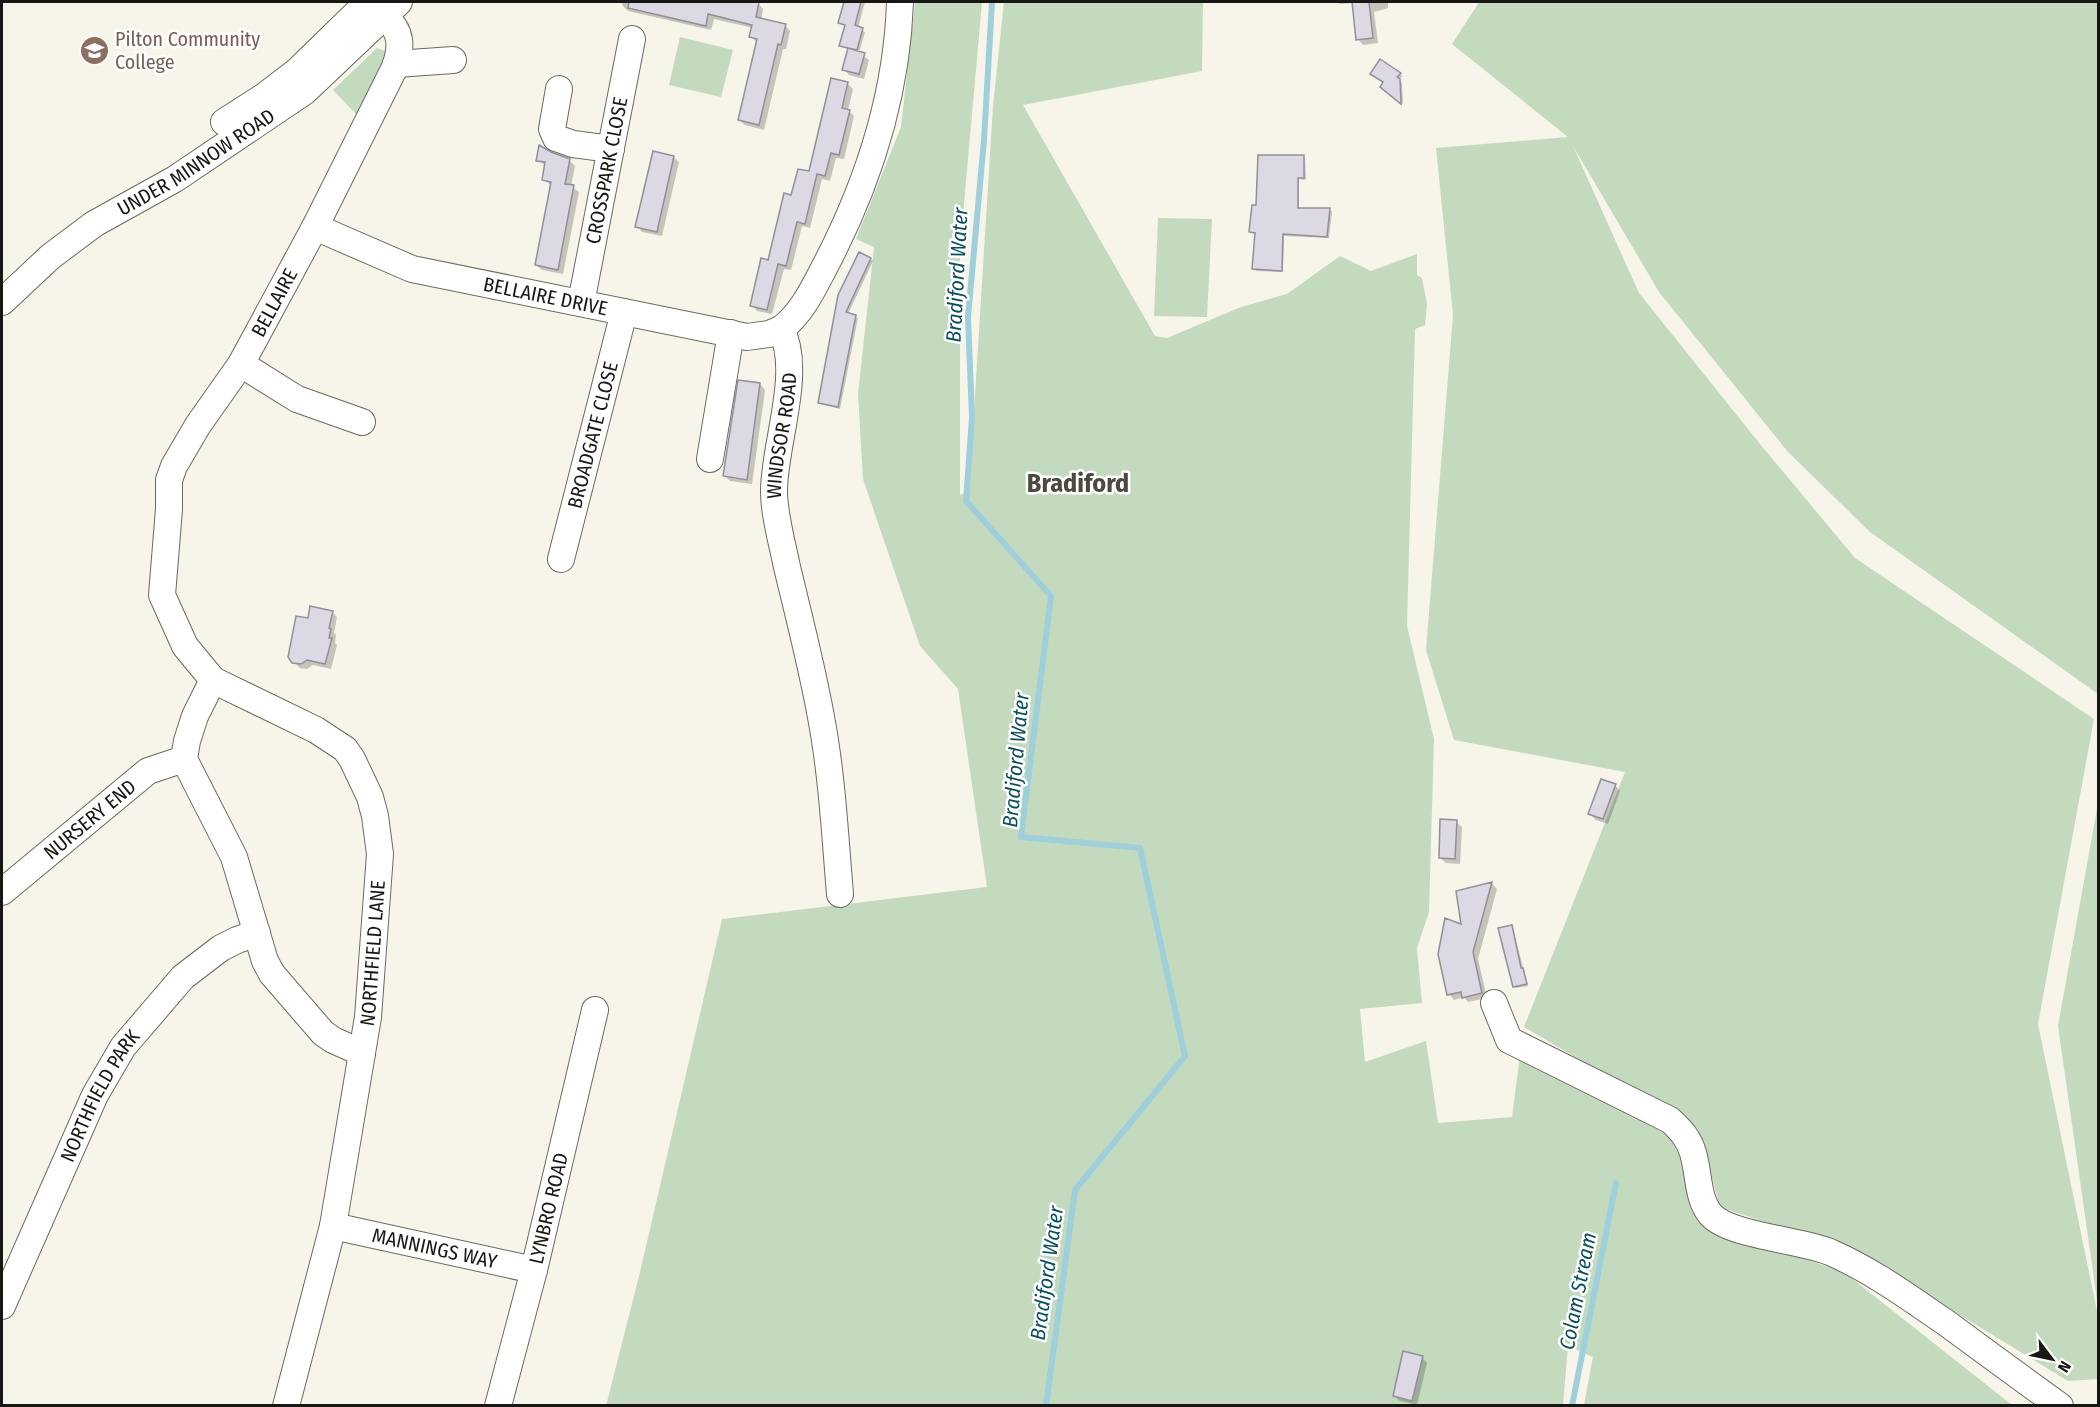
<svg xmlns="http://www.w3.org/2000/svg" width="2100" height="1407" font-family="'Fira Sans Condensed',sans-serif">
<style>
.green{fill:#c3dabf}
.shadow{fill:#0003}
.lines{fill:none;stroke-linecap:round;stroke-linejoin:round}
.stream{stroke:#9fcfdb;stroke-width:6}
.building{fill:#dcd8e4;stroke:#928f9a;stroke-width:1.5}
.minor-casing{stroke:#6c695f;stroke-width:28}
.minor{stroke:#fff;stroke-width:26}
.labels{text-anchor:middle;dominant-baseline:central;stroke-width:5;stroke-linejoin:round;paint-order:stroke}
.education-label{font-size:20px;fill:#785e54;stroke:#fff;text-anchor:start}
.street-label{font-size:20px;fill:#181713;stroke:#fff}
.water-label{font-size:21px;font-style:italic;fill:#0a4f5c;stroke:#fff}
.district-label{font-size:26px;font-weight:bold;fill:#4c4a40;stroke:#fff}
</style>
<rect width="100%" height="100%" fill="#f7f4e9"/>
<path class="green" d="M915,2H982L960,249V495L969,491L993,106L1004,2H1203L1202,71L1023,105L1155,336L1167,338L1241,307L1287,294L1340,256L1371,271L1417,254V275L1422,278L1427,304L1425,325L1415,329L1407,626L1434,739L1429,912L1417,948L1422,1003L1360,1009L1365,1062L1426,1041L1438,1123L1512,1117L1520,1055L1679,1141L1707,1224L1845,1273L2012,1405H1584L1593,1357L1568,1346L1563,1405L606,1406L640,1272L722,919L987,887L958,689L920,646L863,479L858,394L874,247L856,239L901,127Z
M1478,2H2098V694L1870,532L1788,452L1659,292L1573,146L1639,293L1760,444L1855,558L2094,719L2038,1024L2098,1316V1379L2068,1381L1860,1254L1720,1207L1698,1129L1524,1027L1625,772L1454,740L1426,650L1453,315L1436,148L1568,137L1452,44L1478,4Z
M680,37L733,50L721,97L669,85Z
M377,48L385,51L386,58L357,115L333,90Z
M1158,218L1212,219L1207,317L1154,316Z
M2098,803V1307L2058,1026Z"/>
<path class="shadow" d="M623,2H702L711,4L712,2H750L758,3L763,9L761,20L785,25L790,31L786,49H783L764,130L745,125L739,120L758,43L751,37L753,28L714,19L711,30L628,11L622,5Z
M845,2H865L858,28L865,32L859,53L869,60L864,79L849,75L844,69L849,50L841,45L846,27L839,22Z
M1337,2H1388V8L1374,12L1378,43L1363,45L1358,39L1354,3L1340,4Z
M1400,74L1402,76L1399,80L1402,83L1403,104L1384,89V82Z
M832,80L848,84L853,89L848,110L854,116L844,159L836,158L830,181L822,179L810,228L802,226L791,270L784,269L772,314L757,311L752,305L793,197L810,173Z
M673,157L679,162L662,236L642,232L637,226Z
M1303,157L1305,159L1306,180L1299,179V209H1330L1332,212L1329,238L1284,236L1283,272L1256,271L1254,269L1257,235L1251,232L1257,206Z
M538,160H569L575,166L571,186L579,192L563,274L542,270L536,265L552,186L544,180L546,166Z
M870,259L873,261L848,314L858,318L840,409L821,404L819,402L840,295Z
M760,384L765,390L752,484L730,481L725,476Z
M332,612L337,617L334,633L336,635L335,643L337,645L331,669L313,665L307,669L300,668L294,662L309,620Z
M1615,785L1620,791L1608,824L1596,820L1590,814Z
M1456,822L1462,827L1460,864L1446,863L1440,858Z
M1492,884L1497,889L1478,959L1487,998L1468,1002L1464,997L1454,1000L1449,994L1462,926L1458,892Z
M1511,927L1513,929L1528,986L1516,988L1514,986Z
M1422,1357L1427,1363L1417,1405L1400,1401L1394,1396Z"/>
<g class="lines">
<path class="stream" d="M992,2L984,140L968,317L972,417L966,501L1051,596L1021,837L1140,848L1185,1056L1075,1190L1046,1406
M1572,1406L1616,1183"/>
</g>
<path class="building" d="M629,2H759L756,17L786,24L781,45L778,44L759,125L738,120L757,39L749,37L752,25L708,14L706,26L628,8Z
M844,2H861L855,25L863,28L857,50L839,46L845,25L838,23Z
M1352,2H1369L1373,38L1356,40Z
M848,48L865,53L859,74L842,70Z
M1380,59L1401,73L1397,77L1400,79L1401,104L1380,87L1383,82L1370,74Z
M831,78L848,82L842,108L850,110L839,155L831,153L825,176L817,174L805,224L797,222L786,266L778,264L767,310L750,306L761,258L768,260L784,193L791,195L798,169L809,171Z
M539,145L551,152L570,159L565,184L574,185L558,270L535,265L551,182L542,180L545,162L536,161Z
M653,151L674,156L657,232L635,227Z
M1258,155H1304V178H1298V208H1330L1327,237L1283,234L1282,271L1252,269L1255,233L1249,232L1252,205H1256Z
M859,252L871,258L846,312L856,315L838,407L818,403L838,295Z
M738,380L760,383L747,480L723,476Z
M310,606L333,611L329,628L331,629L329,638H332L325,664L307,660L301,664L292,663L288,657L296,616L308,618Z
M1601,779L1616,784L1603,819L1588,814Z
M1440,819L1457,820L1455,859L1439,858Z
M1492,882L1473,952L1482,993L1462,998L1461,992L1447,995L1438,954L1445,918L1461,924L1456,891Z
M1512,925L1521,968H1523L1527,984L1513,987L1498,928Z
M1403,1351L1423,1356L1412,1401L1393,1396Z"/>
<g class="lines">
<defs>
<g id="minor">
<path d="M396,64L453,60"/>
<path d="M559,89L552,129L556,138L573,144L611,149"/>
<path d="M224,122L263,97L297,71L368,2"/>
<path id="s1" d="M315,227L412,269L747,337L769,334L781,329"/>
<path id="s2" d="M2,302L50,257L94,224L175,179L304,92L399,2"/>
<path id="s3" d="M581,303L632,39"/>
<path d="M241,364L297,399L362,422"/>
<path d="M710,459L731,333"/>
<path id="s4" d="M561,559L624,312"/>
<path d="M213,680L195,716L187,741L184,759L234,857L265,961L272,974L323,1033L333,1040L362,1053"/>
<path id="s5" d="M2,892L148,771L184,759"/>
<path id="s6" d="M840,894C835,835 832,775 821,717C812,667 799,617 787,567C782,542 774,515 774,491C774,444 803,372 781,329C801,314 812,291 823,270C867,187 897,95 900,2"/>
<path d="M1494,1003L1509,1040L1670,1120C1681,1130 1689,1139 1693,1153C1699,1172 1697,1199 1711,1215C1730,1236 1803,1240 1832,1253C1873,1271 1908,1297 1945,1322C1983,1350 2021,1378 2060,1406"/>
<path id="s7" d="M333,1226L534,1270"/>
<path id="s8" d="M2,1306L95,1095L123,1047L183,977L221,948L237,940L257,933"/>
<path id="s9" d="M286,1406L333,1226L368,1017L380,854L375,816L370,797L352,759L345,749L316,730L213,680L185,646L162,595L169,509V480L174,466L198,425L241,364L315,227L395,67C402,47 402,31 385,17"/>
<path id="s10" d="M498,1406L534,1270L595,1010"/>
</g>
</defs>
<use href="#minor" class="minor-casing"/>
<use href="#minor" class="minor"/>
</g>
<defs>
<symbol id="school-disc" viewBox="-11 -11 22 22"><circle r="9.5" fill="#8d6e63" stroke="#fff"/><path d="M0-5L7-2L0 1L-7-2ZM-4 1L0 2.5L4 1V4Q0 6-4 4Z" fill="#fff"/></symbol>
</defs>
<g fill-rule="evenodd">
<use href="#school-disc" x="78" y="34" width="33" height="33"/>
</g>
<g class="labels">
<g class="education-label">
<text x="115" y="39">Pilton Community<tspan x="115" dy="23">College</tspan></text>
</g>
<g class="street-label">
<text stroke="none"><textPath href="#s2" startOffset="240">UNDER MINNOW ROAD</textPath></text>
<text stroke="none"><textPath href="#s3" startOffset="135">CROSSPARK CLOSE</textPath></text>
<text stroke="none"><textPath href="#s1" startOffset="242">BELLAIRE DRIVE</textPath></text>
<text stroke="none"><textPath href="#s9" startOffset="1245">BELLAIRE</textPath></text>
<text stroke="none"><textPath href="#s4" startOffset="128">BROADGATE CLOSE</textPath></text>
<text stroke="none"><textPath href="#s6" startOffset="465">WINDSOR ROAD</textPath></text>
<text stroke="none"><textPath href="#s5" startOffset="114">NURSERY END</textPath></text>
<text stroke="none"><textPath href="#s9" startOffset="462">NORTHFIELD LANE</textPath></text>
<text stroke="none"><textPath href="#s8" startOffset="232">NORTHFIELD PARK</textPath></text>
<text stroke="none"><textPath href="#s10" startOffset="204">LYNBRO ROAD</textPath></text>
<text stroke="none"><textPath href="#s7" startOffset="104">MANNINGS WAY</textPath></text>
</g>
<g class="water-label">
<text transform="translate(957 275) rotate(-87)">Bradiford Water</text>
<text transform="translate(1016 760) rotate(-85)">Bradiford Water</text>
<text transform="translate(1047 1273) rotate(-82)">Bradiford Water</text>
<text transform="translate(1578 1291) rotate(-79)">Colam Stream</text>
</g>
<g class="district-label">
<text x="1078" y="483">Bradiford</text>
</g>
</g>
<rect width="2100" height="1407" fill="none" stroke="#181713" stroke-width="6"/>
<g transform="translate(2052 1359) rotate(122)" stroke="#ffffff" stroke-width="4.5" paint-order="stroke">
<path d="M0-4.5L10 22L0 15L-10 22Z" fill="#181713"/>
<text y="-9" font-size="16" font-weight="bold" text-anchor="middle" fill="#181713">N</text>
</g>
</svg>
